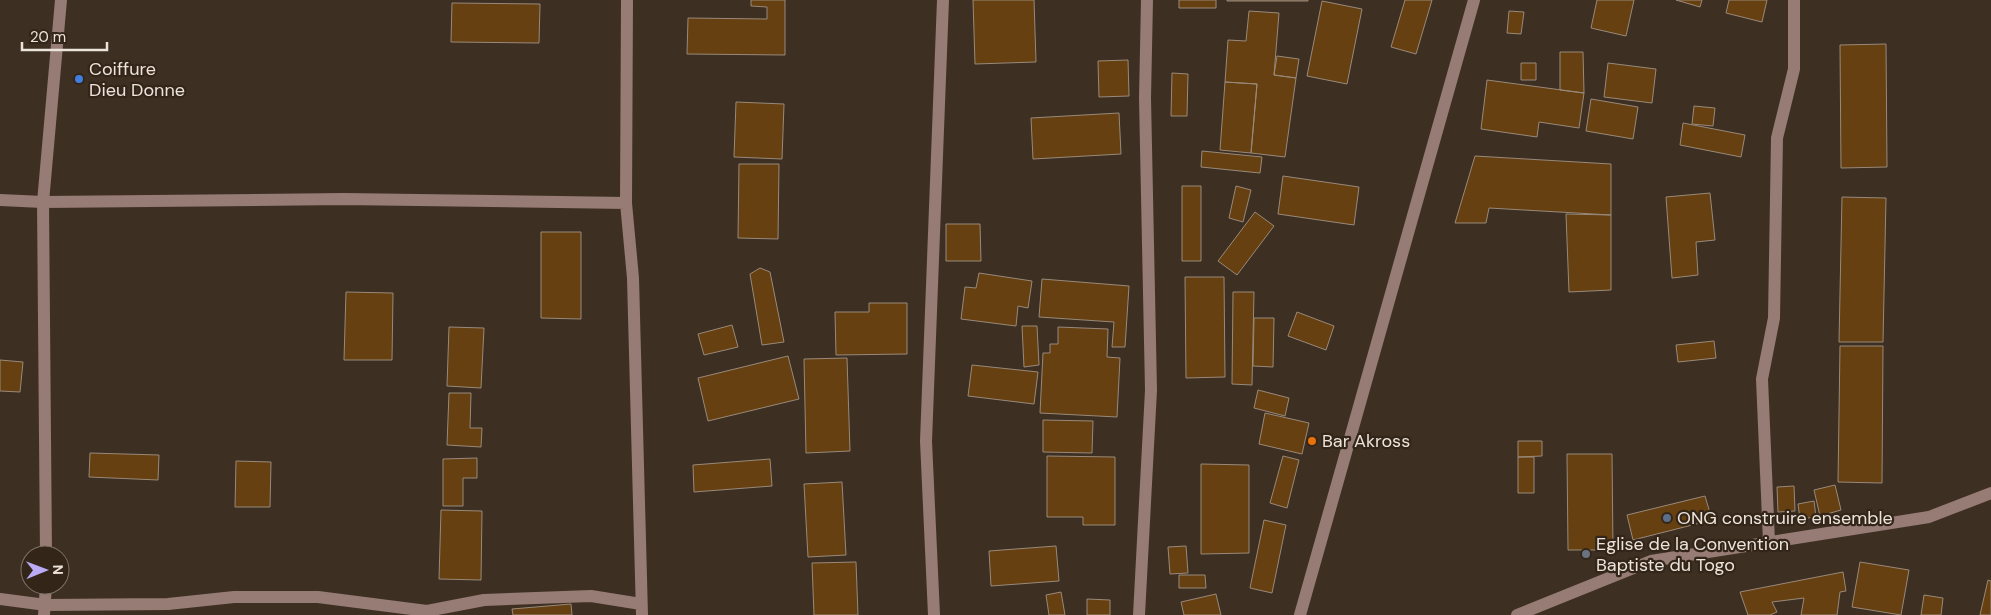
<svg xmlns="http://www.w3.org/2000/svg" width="1991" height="615" font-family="'DM Sans',sans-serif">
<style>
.building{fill:#664010;stroke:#99897a}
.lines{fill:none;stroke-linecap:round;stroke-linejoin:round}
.minor{stroke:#977b75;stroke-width:12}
.shop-dot{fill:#3f7fe0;stroke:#332619;stroke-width:2}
.food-dot{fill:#e8710a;stroke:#332619;stroke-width:2}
.service-dot{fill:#5c6f8a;stroke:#332619;stroke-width:2}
.worship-dot{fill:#6b7280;stroke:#332619;stroke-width:2}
.labels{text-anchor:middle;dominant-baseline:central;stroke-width:4.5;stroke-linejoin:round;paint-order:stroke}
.poi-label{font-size:18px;fill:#ece3db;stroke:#332619;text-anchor:start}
</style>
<rect width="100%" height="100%" fill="#3d3023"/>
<path class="building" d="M751,0H785V55L687,54L688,18L767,19V7L751,6Z
M973,0H1034L1036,62L975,64Z
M1179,0H1216V8H1179Z
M1227,0H1308V1H1227Z
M1405,0H1432L1416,54L1391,47Z
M1597,0H1634L1626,36L1591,28Z
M1676,0H1702L1700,7Z
M1729,0H1767L1762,22L1726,13Z
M1322,1L1362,9L1347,84L1307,76Z
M452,3L540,4L539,43L451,42Z
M1249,11L1279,13L1274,75L1296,78L1285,157L1251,153L1257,84L1225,82L1228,40L1246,41Z
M1509,11L1524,12L1521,34L1507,33Z
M1886,44L1887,167L1841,168L1840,45Z
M1560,52H1583L1584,93L1560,90Z
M1277,56L1299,59L1296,78L1274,75Z
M1128,60L1129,96L1099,97L1098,61Z
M1521,63H1536V80H1521Z
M1608,63L1656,69L1652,103L1604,97Z
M1172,73L1188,74L1187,116H1171Z
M1487,80L1584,93L1579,128L1539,122L1537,137L1481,129Z
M1225,82L1257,84L1251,153L1220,150Z
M1591,99L1638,107L1633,139L1586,131Z
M736,102L784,104L782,159L734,157Z
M1694,106L1715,108L1713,126L1692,124Z
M1119,113L1121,154L1033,159L1031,118Z
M1683,123L1745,135L1741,157L1680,145Z
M1202,151L1262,157L1260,173L1201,167Z
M1475,156L1611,164V215L1489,208L1486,223H1455Z
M739,164H779L778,239L738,238Z
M1283,176L1359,187L1354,225L1278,214Z
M1182,186H1201V261H1182Z
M1236,186L1251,190L1243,222L1229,218Z
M1710,193L1715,240L1696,242L1698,275L1672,278L1666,197Z
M1842,197L1886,198L1883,342H1839Z
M1255,212L1274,226L1237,275L1218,261Z
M1566,214L1611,215V290L1569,292Z
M946,224H980L981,261H946Z
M541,232H581V319L541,318Z
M760,268L770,272L784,342L762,345L750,274Z
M979,273L1032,281L1028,308L1018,306L1016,326L961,319L965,287L976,288Z
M1185,277H1224L1225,377L1186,378Z
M1042,279L1129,286L1125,347H1112L1114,322L1039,317Z
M346,292L393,293L392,360H344Z
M1233,292H1254L1252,385L1232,384Z
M869,303H907V354L836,355L835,312H869Z
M1297,312L1334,326L1326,350L1288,336Z
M1254,318H1274L1273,367L1253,366Z
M732,325L738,347L704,355L698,334Z
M1022,326H1037L1039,365L1024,367Z
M449,327L484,328L481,388L447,386Z
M1058,327L1108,329L1107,357L1120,358L1117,417L1040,413L1043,353H1050V344H1058Z
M1714,341L1716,358L1678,362L1676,345Z
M1840,346H1883L1882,483L1838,482Z
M788,356L799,399L708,421L698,378Z
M847,358L850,451L806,453L804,359Z
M0,360L23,362L20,392L0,391Z
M972,365L1038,372L1034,404L968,396Z
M1258,390L1289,398L1285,416L1254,408Z
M449,393H471L470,428H482L481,447L447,445Z
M1265,413L1309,423L1302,454L1259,444Z
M1043,420L1093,421L1092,453L1043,452Z
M1518,441H1542V456L1518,457Z
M90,453L159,455L158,480L89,477Z
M1567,454H1612L1613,550H1568Z
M1047,456L1115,457V525H1083V517H1047Z
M1283,456L1299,460L1287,508L1270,503Z
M1518,457H1534V493H1518Z
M477,458V478H463V506H443V459Z
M770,459L772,486L694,492L693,465Z
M236,461L271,462L270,507H235Z
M1201,464L1249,465V553L1201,554Z
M842,482L846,555L808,557L804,484Z
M1835,485L1841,510L1820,516L1814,490Z
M1794,486L1795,511L1778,512L1777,487Z
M1705,496L1712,520L1633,540L1627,515Z
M1814,501L1816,517L1800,519L1798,504Z
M441,510L482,511L481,580L439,579Z
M1264,520L1286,525L1272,593L1250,588Z
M1056,546L1059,581L991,586L989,551Z
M1186,546L1188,573L1170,574L1168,547Z
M856,562L858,615H814L812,563Z
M1860,562L1909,570L1901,615L1852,607Z
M1843,572L1846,591L1840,592L1837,615H1801L1804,598L1772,602L1777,612L1770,615H1748L1740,592Z
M1179,575H1205L1206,588H1179Z
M1988,580L1991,581V615H1980Z
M1061,592L1065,615H1049L1046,595Z
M1216,594L1221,615H1184L1181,602Z
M1924,595L1943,598L1941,615H1921Z
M1087,599L1110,600V615H1087Z
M571,604L572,615H513L512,609Z"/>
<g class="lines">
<path class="minor" d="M627,0L626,203L633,278L642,615
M0,200L43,202L344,199L626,203
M1769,542L1762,379L1774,318L1777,138L1794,69V0
M46,555L43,202L61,0
M0,599L46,605L168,604L234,597H318L427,611L484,600L591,596L641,604
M44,615L46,585
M934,615L926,441L943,0
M1139,615L1151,390L1145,98L1147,0
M1300,615L1474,0
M1517,615L1651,561L1929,517L1991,493"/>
</g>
<circle class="shop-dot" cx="79" cy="79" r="5"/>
<circle class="food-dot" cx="1312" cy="441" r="5"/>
<circle class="service-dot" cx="1667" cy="518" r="5"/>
<circle class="worship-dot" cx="1586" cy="554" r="5"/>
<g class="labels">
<g class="poi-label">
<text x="89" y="69">Coiffure<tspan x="89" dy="21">Dieu Donne</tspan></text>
<text x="1322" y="441">Bar Akross</text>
<text x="1677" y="518">ONG construire ensemble</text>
<text x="1596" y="544">Eglise de la Convention<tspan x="1596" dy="21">Baptiste du Togo</tspan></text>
</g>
</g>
<g transform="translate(45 570) rotate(89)"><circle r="24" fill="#332619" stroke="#7d7267"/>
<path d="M0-4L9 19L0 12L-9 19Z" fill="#bbaaf6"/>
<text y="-8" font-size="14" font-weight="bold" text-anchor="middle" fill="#ece3db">N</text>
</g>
<path d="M22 42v8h85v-8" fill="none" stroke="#ece3db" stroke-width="2.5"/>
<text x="30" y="42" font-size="15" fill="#ece3db" stroke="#332619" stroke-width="4" paint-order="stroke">20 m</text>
</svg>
